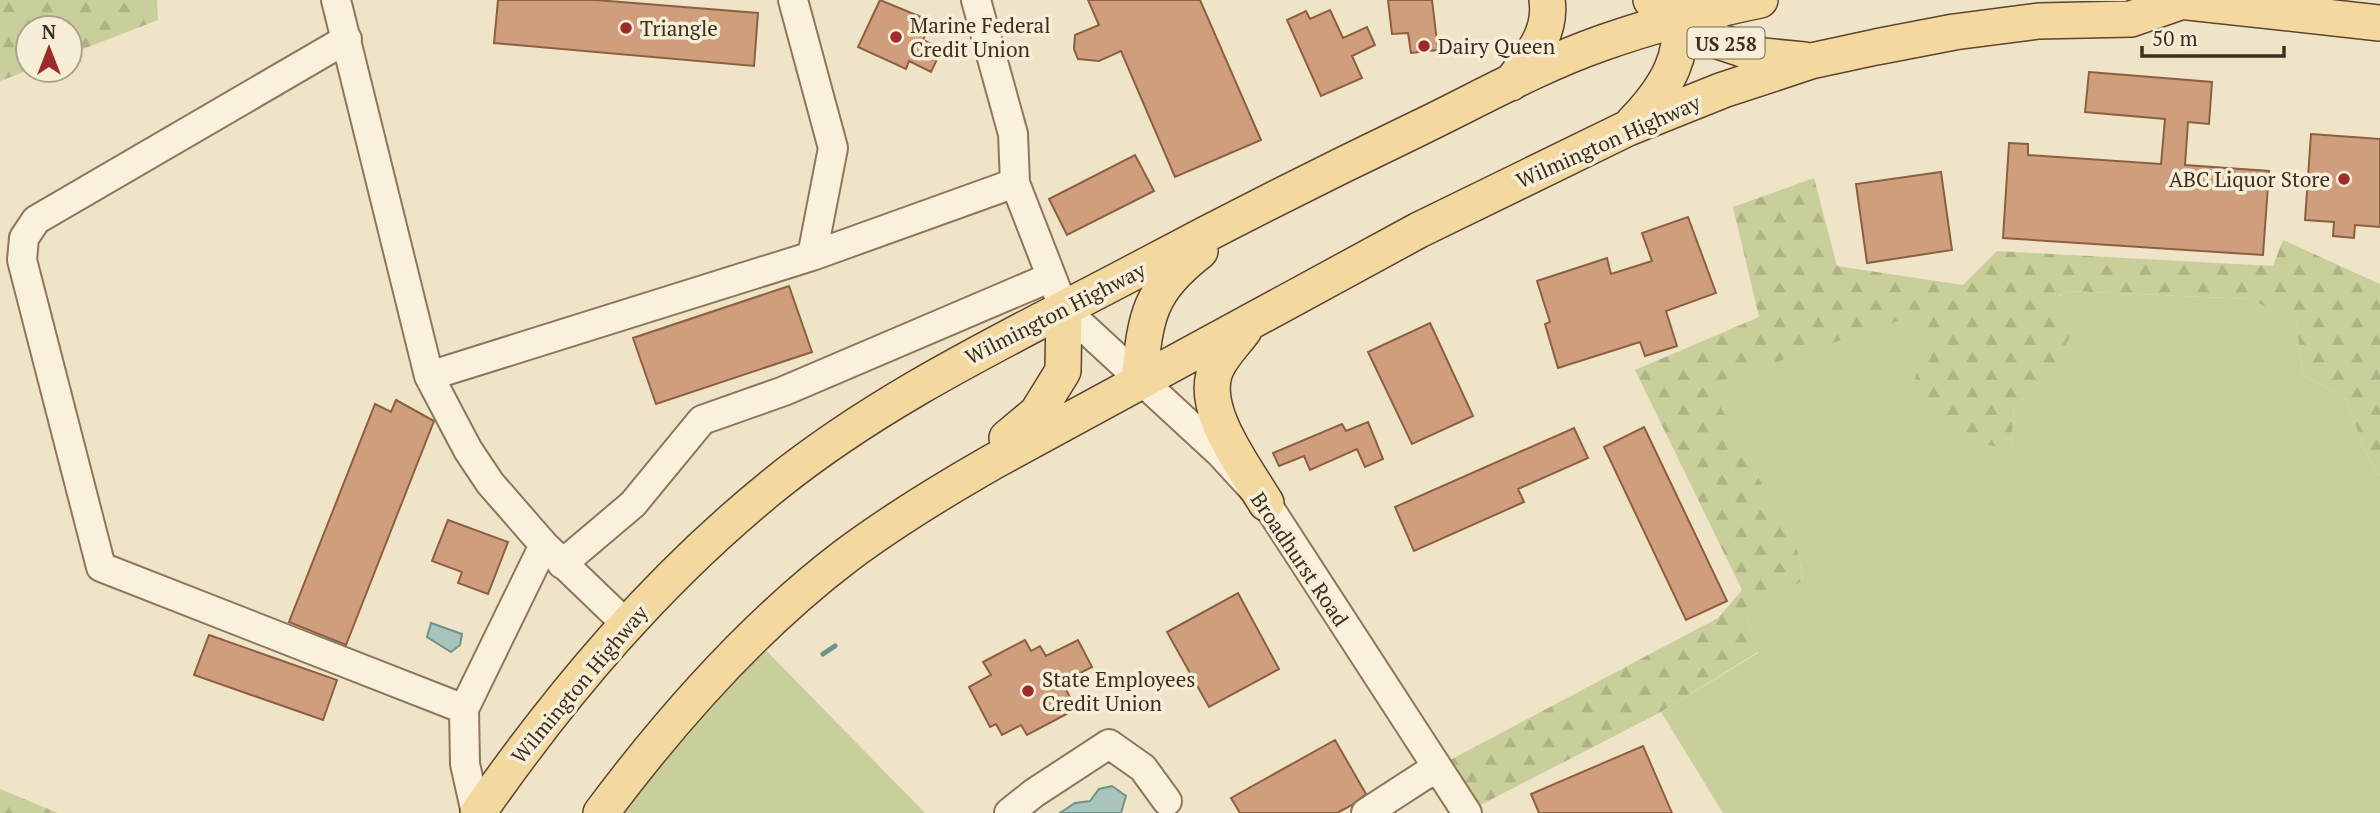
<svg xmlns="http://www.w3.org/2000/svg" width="2380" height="813" font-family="'PT Serif',serif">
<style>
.grass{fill:#c9cf9b}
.forest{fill:url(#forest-firs)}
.water{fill:#a9c4bc;stroke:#6f938a;stroke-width:2}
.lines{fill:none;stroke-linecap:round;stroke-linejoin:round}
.stream{stroke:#6f938a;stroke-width:5}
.building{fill:#cf9f7d;stroke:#8d5f41;stroke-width:2}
.minor-casing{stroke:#8d765c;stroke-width:32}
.major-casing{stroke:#5b4430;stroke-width:38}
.minor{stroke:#faf1dc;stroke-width:28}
.major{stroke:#f3d9a0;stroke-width:35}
.poi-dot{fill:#9e2a2b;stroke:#f7eed8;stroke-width:2.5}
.labels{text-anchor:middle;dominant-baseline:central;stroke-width:7;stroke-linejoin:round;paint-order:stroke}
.shield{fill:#f7eed8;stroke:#756857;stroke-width:2}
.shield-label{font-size:19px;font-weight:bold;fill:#3d2e20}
.poi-label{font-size:21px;fill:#3d2e20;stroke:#f7eed8;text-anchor:start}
.street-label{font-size:21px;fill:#3d2e20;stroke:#f7eed8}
</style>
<defs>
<pattern id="forest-firs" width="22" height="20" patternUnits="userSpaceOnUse" patternTransform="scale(1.75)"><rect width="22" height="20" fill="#c9cf9b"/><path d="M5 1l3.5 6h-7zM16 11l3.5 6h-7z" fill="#aeb285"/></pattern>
</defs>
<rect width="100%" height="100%" fill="#f0e4c8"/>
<path class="grass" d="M2069,291L2250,299L2296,321L2303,375L2345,398L2366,453L2380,475V813H1723L1661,712L1758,653L1747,617L1803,579L1798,552L1708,385L1928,310L1915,379L2011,448L2014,408L2050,371L2057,297Z
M753,637L925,813H601Z"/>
<path class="forest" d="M0,0H157L158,20L70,54V28H28L29,70L0,81Z
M1814,178L1837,266L1963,285L1997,251L2273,266L2283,240L2380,284V475L2366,453L2345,398L2303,375L2296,322L2250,299L2069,291L2058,296L2070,337L2050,371L2014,408L2011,449L1943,437L1915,379L1927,311L1709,385L1798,552L1803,580L1747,617L1758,652L1661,712L1467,812L1437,767L1718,618L1742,590L1635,370L1759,317L1733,207Z
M0,789L58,813H0Z"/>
<path class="water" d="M431,623L462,634L460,645L451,652L427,637Z
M1112,786L1126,796L1121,813H1060L1075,803L1090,801L1099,789Z"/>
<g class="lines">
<path class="stream" d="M823,654L835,646"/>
</g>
<path class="building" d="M498,0H596L758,13L754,66L494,43Z
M880,0L931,21L923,40L942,49L931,72L909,61L906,69L858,47Z
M1088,0H1200L1261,140L1175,177L1121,51L1099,61L1078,59L1074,49L1075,35L1099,25Z
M1388,0H1432L1438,50L1411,53L1408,33L1392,34Z
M1330,10L1343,38L1367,27L1375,45L1352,56L1362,78L1321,96L1287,20L1306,11L1310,19Z
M2089,72L2212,82L2209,124L2188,122L2185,165L2269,171L2263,255L2003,238L2009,143L2028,144V155L2161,164L2165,119L2085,112Z
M2311,134L2380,139V227L2355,225L2354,238L2333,236L2334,222L2305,220Z
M1135,155L1154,191L1067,235L1049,199Z
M1941,172L1952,250L1867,263L1856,184Z
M1688,217L1716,293L1666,311L1677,346L1645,356L1640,342L1558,368L1545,324L1550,322L1537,281L1607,258L1611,274L1652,261L1642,233Z
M789,286L812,352L656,404L633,338Z
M1430,323L1473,416L1412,444L1368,352Z
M396,400L434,421L346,645L289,622L375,404L391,412Z
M1368,422L1383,459L1365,467L1357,449L1310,470L1304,456L1279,466L1273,453L1342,424L1346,431Z
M1644,427L1727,601L1686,620L1604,447Z
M1574,428L1588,458L1518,489L1524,502L1414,551L1395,507Z
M448,520L508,542L488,594L458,583L462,572L432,561Z
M1238,593L1279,669L1209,707L1167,632Z
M209,635L337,680L323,720L194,675Z
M1025,640L1031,651L1040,646L1046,656L1078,640L1092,667L1062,682L1076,709L1027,735L1021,725L1002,735L996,724L990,727L969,687L991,675L983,662Z
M1335,740L1366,794L1352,805L1337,813H1240L1231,798Z
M1643,746L1672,813H1539L1531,794Z"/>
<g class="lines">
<defs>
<path id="minor" d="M336,0L429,376L468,450L490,483L544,545L625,623
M793,0L833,148L812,256
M976,0L1013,134L1015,183L1064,309L1220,453L1266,503L1467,813
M347,39L36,220L24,238L22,260L101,567L464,709
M429,376L812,256L1015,183
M562,564L633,504L702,420L784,391L1051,277
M476,813L465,764L464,709L544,545
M1009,813L1034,793L1109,744L1143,768L1167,801
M1366,813L1437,767"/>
<path id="major" d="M1651,0L1712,39L1763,56L1804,60
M2170,0L2380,23
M1511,83C1530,57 1552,34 1547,0
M1632,124C1669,86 1686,55 1680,0
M1244,330C1236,341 1224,353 1218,365C1195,405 1246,469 1266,503
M1139,381C1146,316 1147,293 1200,251
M1007,438L1037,413L1063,371L1064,309
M478,813C563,691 658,579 774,485C883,397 1011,337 1134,272C1228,222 1323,174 1419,128C1479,99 1539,65 1602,43C1653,25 1707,11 1760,0
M601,813C672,718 752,627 847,555C894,520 945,489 996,460L1419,230L1628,128L1723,90L1811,61L1876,47L1954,32L2039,21L2131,19L2177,3"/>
</defs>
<use href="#minor" class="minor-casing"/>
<use href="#major" class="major-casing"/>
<use href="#minor" class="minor"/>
<use href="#major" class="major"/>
</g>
<g class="poi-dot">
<circle cx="626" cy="28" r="7"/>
<circle cx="896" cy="37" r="7"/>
<circle cx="1424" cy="46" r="7"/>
<circle cx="2344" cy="179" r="7"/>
<circle cx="1028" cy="691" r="7"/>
</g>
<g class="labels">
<rect class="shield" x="1687.5" y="27.5" width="77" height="31" rx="5"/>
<g class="shield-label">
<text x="1726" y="43">US 258</text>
</g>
<g class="poi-label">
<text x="910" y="25">Marine Federal<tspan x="910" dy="24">Credit Union</tspan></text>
<text x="640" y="28">Triangle</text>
<text x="1438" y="46">Dairy Queen</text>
<text x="2330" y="179" text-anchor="end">ABC Liquor Store</text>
<text x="1042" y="679">State Employees<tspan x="1042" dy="24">Credit Union</tspan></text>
</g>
<g class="street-label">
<text transform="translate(1608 141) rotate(-24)">Wilmington Highway</text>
<text transform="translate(1055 313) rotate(-27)">Wilmington Highway</text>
<text transform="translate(1300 559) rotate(56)">Broadhurst Road</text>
<text transform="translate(579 684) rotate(-50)">Wilmington Highway</text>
</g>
</g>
<g transform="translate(49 49)"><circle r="33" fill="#f7eed8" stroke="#ada18e" stroke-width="2"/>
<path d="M0-5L12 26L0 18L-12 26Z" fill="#9e2a2b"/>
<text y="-10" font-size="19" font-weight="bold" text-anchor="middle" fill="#3d2e20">N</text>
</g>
<path d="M2142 46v10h142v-10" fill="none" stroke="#3d2e20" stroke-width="3.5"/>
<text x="2152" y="46" font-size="21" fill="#3d2e20" stroke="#f7eed8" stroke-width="5" paint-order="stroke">50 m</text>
</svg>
